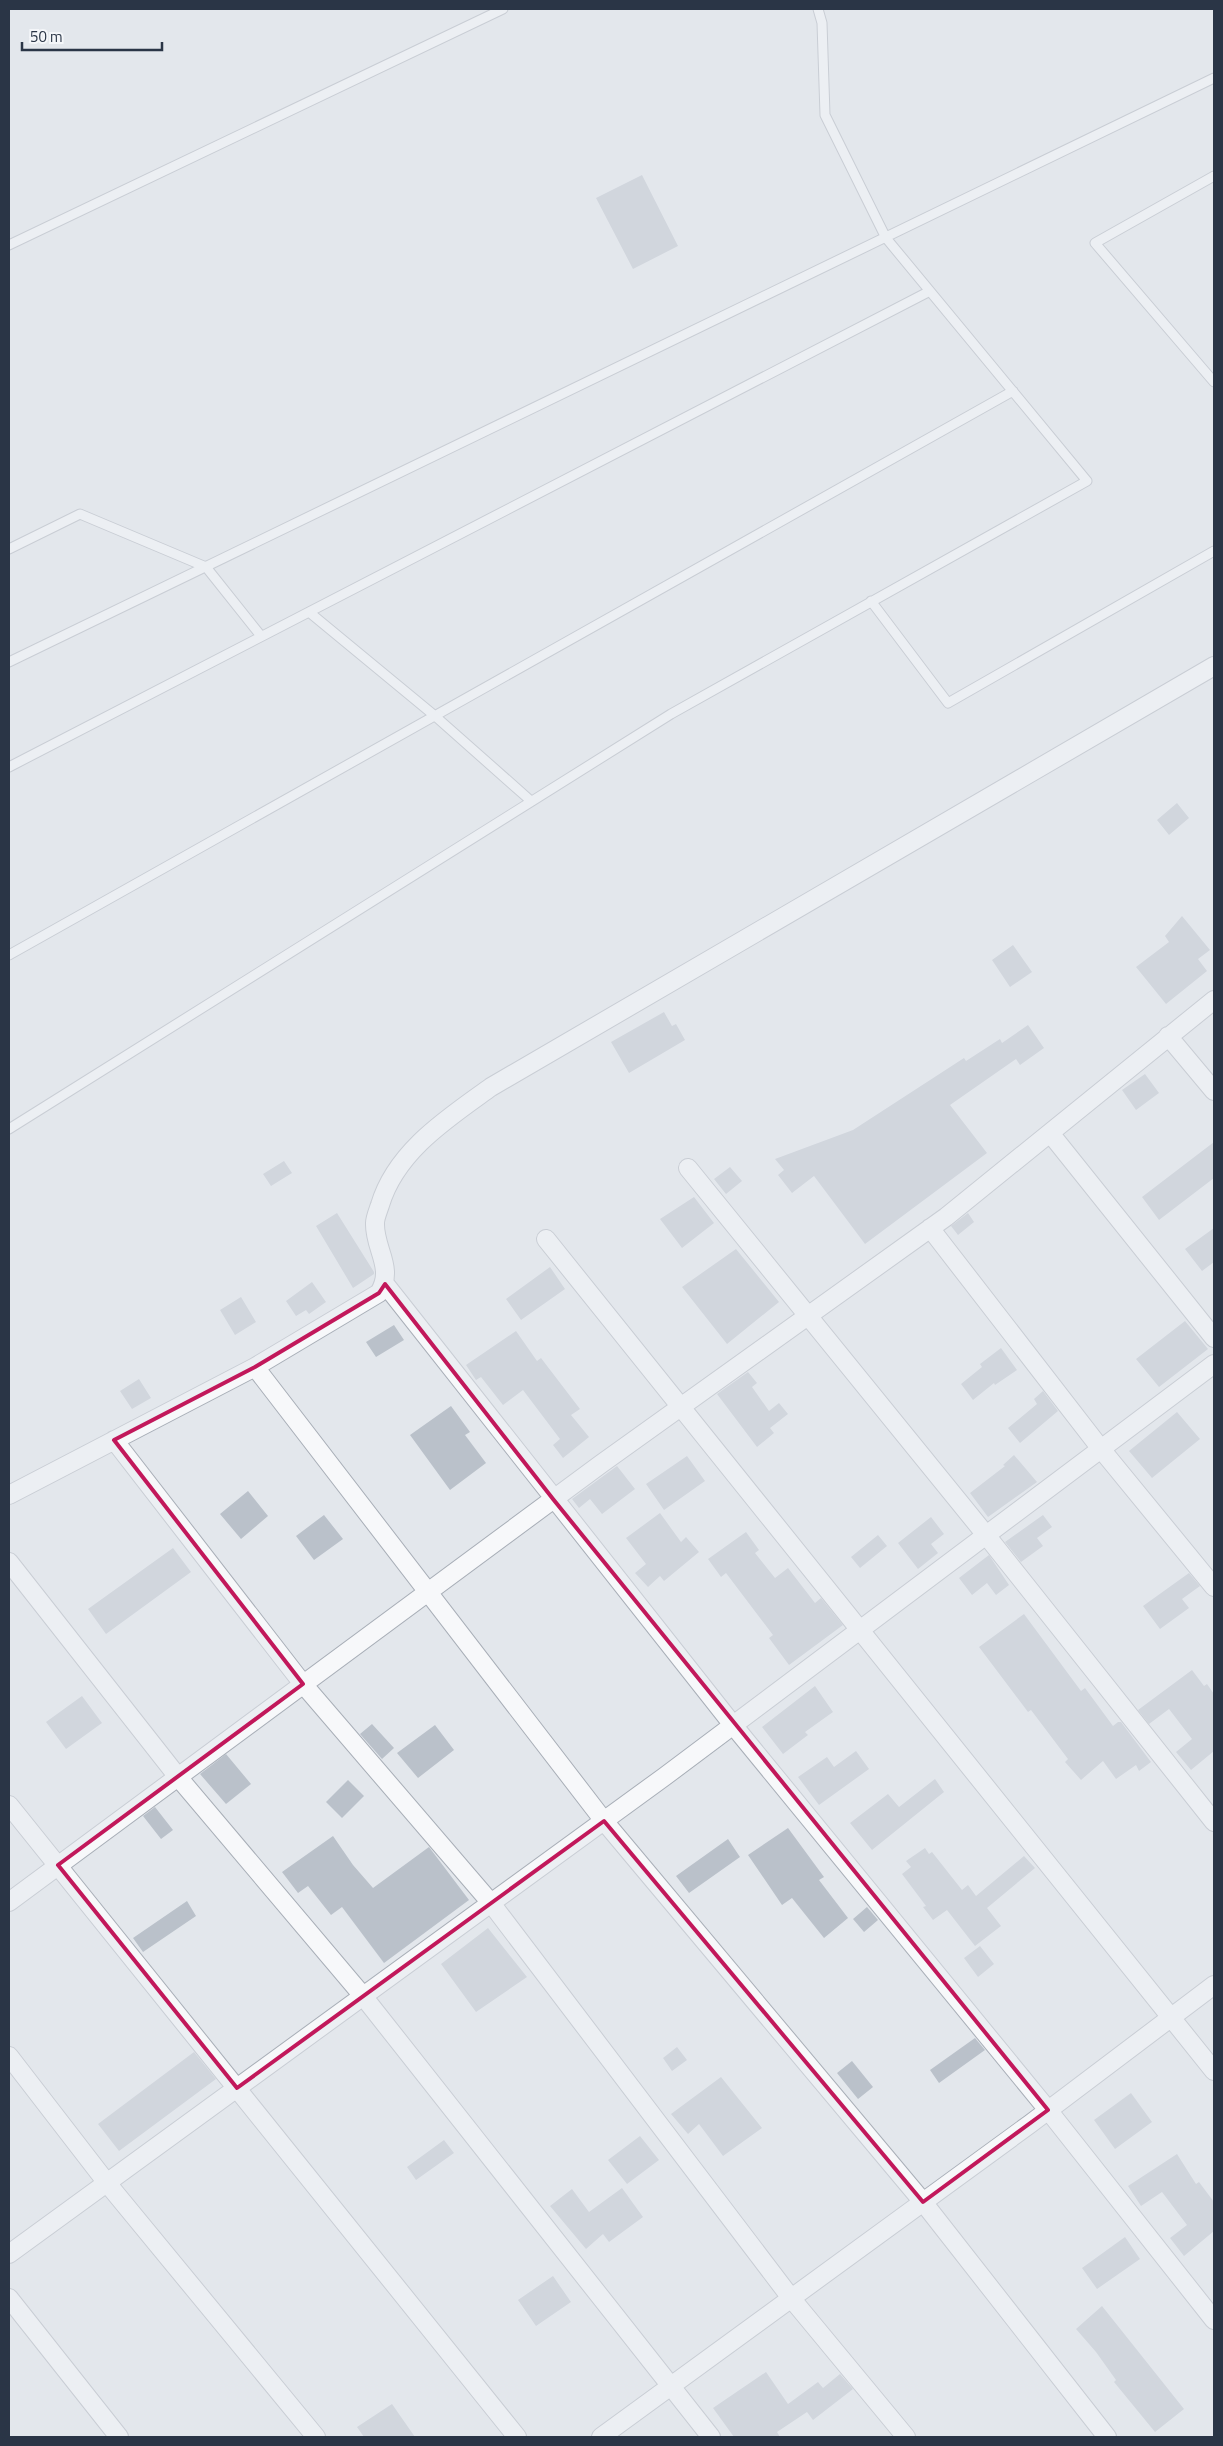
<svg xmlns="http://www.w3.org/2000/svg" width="1223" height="2446" font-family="'Titillium Web',sans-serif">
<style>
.building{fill:#bac1ca}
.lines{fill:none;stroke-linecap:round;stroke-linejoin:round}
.lane-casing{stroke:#a8aeb7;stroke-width:11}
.street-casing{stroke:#a8aeb7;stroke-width:20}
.lane{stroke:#f7f8fa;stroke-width:9}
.street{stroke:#f7f8fa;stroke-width:18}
.marked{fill:none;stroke:#c2185b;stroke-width:4;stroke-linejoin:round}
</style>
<rect width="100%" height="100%" fill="#e3e7ec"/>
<path class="building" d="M642,175L678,246L633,269L596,198Z
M1177,803L1189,818L1169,835L1157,820Z
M1182,916L1210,950L1198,959L1207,971L1166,1004L1136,967L1169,942L1165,936Z
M1013,945L1032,972L1010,987L992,960Z
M664,1012L672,1026L676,1024L685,1040L629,1073L611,1042Z
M1028,1025L1044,1048L1020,1065L1016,1059L950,1105L987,1153L865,1244L814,1176L792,1193L778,1175L784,1170L775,1159L853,1130L964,1058L966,1061L1000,1039L1002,1043Z
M1145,1074L1159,1093L1136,1110L1122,1090Z
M1214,1142V1178L1159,1220L1142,1197Z
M284,1161L292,1173L271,1186L263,1174Z
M730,1167L742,1181L726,1194L714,1179Z
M694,1197L714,1223L682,1248L660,1219Z
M337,1213L374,1272V1274L353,1288L316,1226Z
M968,1213L974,1222L958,1235L951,1226Z
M1214,1228V1262L1202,1271L1185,1249Z
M736,1249L779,1302L727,1344L682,1287Z
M550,1267L565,1289L521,1320L506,1299Z
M312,1282L326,1302L309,1314L306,1310L296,1316L286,1301Z
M241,1297L256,1322L235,1335L220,1310Z
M1185,1321L1208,1349L1159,1387L1136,1359Z
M394,1325L404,1340L376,1357L366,1342Z
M516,1331L537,1361L541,1358L580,1409L571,1415L589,1437L563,1458L553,1445L560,1439L523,1390L503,1405L481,1377L476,1380L466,1365Z
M1001,1348L1017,1370L995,1385L994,1383L973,1400L961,1384L982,1367L980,1364Z
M748,1372L757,1383L752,1387L769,1411L779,1403L788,1414L770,1428L774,1433L757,1447L717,1394Z
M139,1379L151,1398L132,1409L120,1391Z
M1043,1391L1058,1411L1020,1443L1008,1428L1037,1404L1034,1399Z
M451,1406L470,1432L465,1435L486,1463L450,1490L410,1435Z
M1177,1412L1200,1439L1152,1478L1129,1451Z
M1014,1455L1037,1482L988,1517L970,1493L1005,1466L1003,1465Z
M687,1456L705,1481L664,1510L646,1484Z
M617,1466L635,1489L602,1514L590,1499L579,1508L572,1499Z
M248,1491L268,1516L241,1539L220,1514Z
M660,1513L681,1542L686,1537L699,1552L664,1581L660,1576L648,1587L635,1573L646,1564L626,1538Z
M324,1515L343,1539L314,1560L296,1536Z
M1043,1515L1052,1527L1037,1538L1043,1546L1021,1562L1005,1542Z
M931,1517L944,1534L931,1544L938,1553L918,1569L898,1543Z
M746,1532L759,1550L755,1553L775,1578L788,1568L815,1603L821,1598L843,1625L789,1665L769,1638L773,1635L726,1573L721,1577L708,1559Z
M878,1535L887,1546L860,1568L851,1557Z
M173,1548L191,1572L106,1634L88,1609Z
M989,1555L1009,1585L996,1595L987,1583L972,1595L959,1578Z
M1189,1573L1200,1586L1182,1599L1189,1608L1160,1629L1143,1606Z
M1024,1614L1081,1691L1085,1688L1113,1726L1118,1722H1121L1151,1762L1139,1771L1136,1765L1116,1779L1103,1761L1081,1780L1065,1762L1068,1759L1031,1710L1028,1712L979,1647Z
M1192,1670L1204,1686L1207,1684L1214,1694V1751L1191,1770L1176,1752L1192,1739L1169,1709L1149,1724L1138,1710Z
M815,1686L833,1712L805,1732L808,1735L783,1754L762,1727Z
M82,1696L102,1723L66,1749L46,1722Z
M372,1724L394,1748L382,1759L360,1734Z
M435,1725L454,1750L418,1778L397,1753Z
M856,1751L869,1769L819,1805L798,1777L827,1757L834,1767Z
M226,1754L251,1784L226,1804L200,1774Z
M935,1779L944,1792L872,1850L850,1823L888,1794L899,1807Z
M348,1780L364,1796L342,1818L326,1802Z
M155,1807L173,1830L161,1839L143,1816Z
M788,1828L824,1877L819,1880L848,1918L824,1938L792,1898L782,1905L748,1855Z
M333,1836L353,1865L373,1888L429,1847L469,1900L384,1963L342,1907L331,1915L308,1886L298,1893L282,1872Z
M728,1839L740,1857L689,1893L676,1876Z
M925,1848L929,1854L932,1852L962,1890L968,1885L976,1896L1024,1856L1035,1868L987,1908L1001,1926L975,1946L947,1910L933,1920L923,1907L926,1906L902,1874L911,1867L906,1861Z
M187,1901L196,1916L143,1952L133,1938Z
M867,1907L878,1920L864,1932L853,1919Z
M488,1928L527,1977L476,2012L441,1964Z
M980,1946L994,1964L978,1977L964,1958Z
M975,2038L985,2050L939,2083L930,2070Z
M677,2047L687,2060L672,2071L663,2058Z
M194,2052L216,2079L119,2151L98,2124Z
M852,2061L873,2087L858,2099L837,2073Z
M721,2077L762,2128L723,2156L699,2124L688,2134L671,2114Z
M1131,2093L1152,2122L1115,2149L1094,2120Z
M640,2136L659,2160L627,2184L608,2160Z
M444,2140L454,2153L416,2180L407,2167Z
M1177,2154L1196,2184L1199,2182L1214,2202V2231L1184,2256L1170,2238L1187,2225L1162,2192L1141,2206L1128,2186Z
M622,2188L643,2217L609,2242L603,2234L586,2249L550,2206L572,2189L589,2212Z
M1125,2237L1140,2259L1097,2289L1082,2268Z
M553,2276L571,2302L536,2326L518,2300Z
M1102,2306L1184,2409L1155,2432L1114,2382L1116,2380L1096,2352L1076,2329Z
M766,2372L788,2404L818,2382L823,2388L840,2374L853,2389L813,2420L807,2412L777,2432L780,2437H734L713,2408Z
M392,2404L415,2437H364L357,2427Z"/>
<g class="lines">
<defs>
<path id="lane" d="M1214,176L1095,243L1214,382
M9,245L503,9
M9,549L80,514L206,567L261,636
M871,601L948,703L1214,551
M309,612L435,716L531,801
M9,662L1214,78
M9,767L930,291
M9,955L1013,391
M9,1129L671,714L1087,481L886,238L825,115L822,23L818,9"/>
<path id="street" d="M1168,1036L1214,1091
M1050,1133L1214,1338
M688,1168L986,1535L1214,1822
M930,1228L1101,1449L1214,1587
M546,1239L1214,2071
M385,1284L733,1725L1048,2110L1214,2320
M255,1367L604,1821L923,2202L1107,2437
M114,1440L303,1684L491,1903L791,2298L906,2437
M9,1495L255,1367L379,1293C395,1268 374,1249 375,1223C375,1218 378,1211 380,1205C396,1151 448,1118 491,1087L1214,666
M9,1562L178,1777L363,1996L711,2437
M9,1805L517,2437
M9,1902L601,1464L946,1217L1214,1000
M9,2056L107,2183L316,2437
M9,2254L664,1777L1214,1364
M9,2298L119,2437
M601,2437L1030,2124L1214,1985"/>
</defs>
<use href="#lane" class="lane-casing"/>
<use href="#street" class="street-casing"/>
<use href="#lane" class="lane"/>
<use href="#street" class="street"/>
</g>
<path d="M0 0H1223V2446H0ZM385,1284L553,1499L1048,2110L923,2202L604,1821L237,2088L58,1865L303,1684L114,1440L255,1367L379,1293Z" fill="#e3e7ec" fill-opacity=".55" fill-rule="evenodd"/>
<path class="marked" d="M385,1284L553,1499L1048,2110L923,2202L604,1821L237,2088L58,1865L303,1684L114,1440L255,1367L379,1293Z"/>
<rect width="1223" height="2446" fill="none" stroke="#2a3546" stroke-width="20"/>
<path d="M22 42v8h140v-8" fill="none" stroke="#2a3546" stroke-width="2.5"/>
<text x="30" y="42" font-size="15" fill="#2a3546" stroke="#f4f6f9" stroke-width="4" paint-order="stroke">50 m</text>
</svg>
